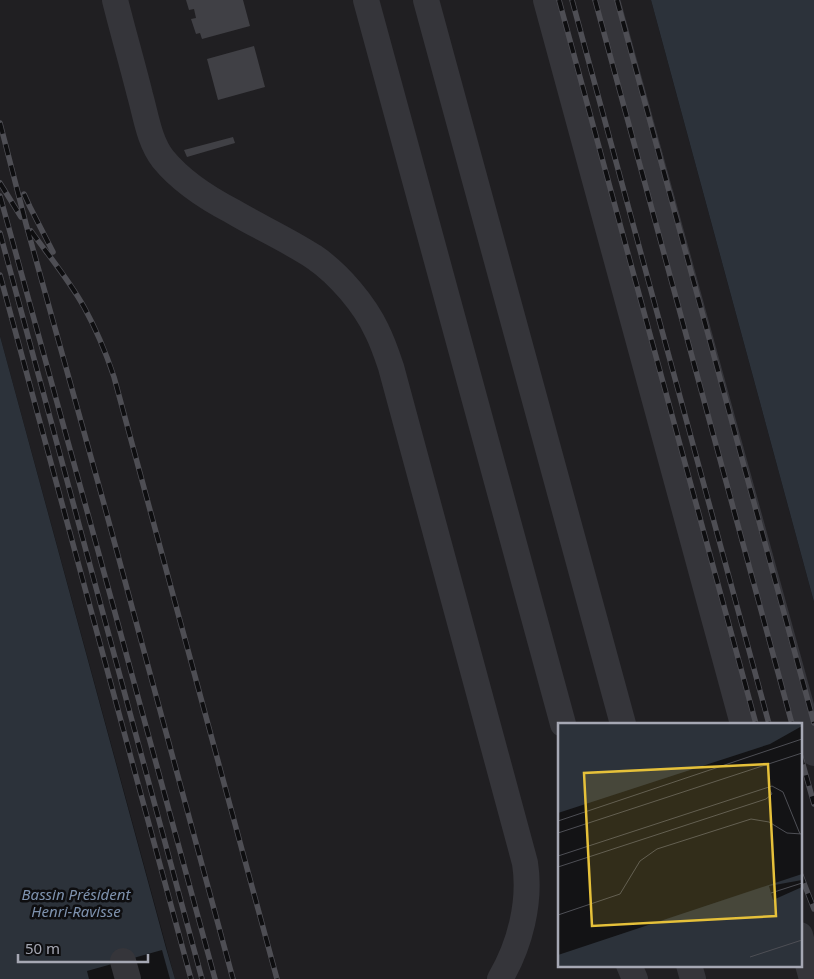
<svg xmlns="http://www.w3.org/2000/svg" width="814" height="979" font-family="'Noto Sans',sans-serif">
<style>
.built{fill:#201f22;fill-rule:evenodd}
.water{fill:#2c323a}
.pier{fill:#131315}
.building{fill:#404045}
.lines{fill:none;stroke-linecap:round;stroke-linejoin:round}
.minor{stroke:#35353a;stroke-width:26}
.rail-casing{stroke:#4e4e54;stroke-width:5.5}
.rail{stroke:#0e0e10;stroke-width:4;stroke-dasharray:11;stroke-linecap:butt}
.labels{text-anchor:middle;dominant-baseline:central;stroke-width:5;stroke-linejoin:round;paint-order:stroke}
.water-label{font-size:15px;font-style:italic;fill:#7e92ae;stroke:#0e0e10}
.inset-road{fill:none;stroke:#4e4f55;stroke-width:1}
.view{fill:#e6c13a;fill-opacity:0.15;stroke:#e6c13a;stroke-width:2.5}
.inset-edge{fill:none;stroke:#a6a8b4;stroke-width:2.5}
</style>
<rect width="100%" height="100%" fill="#131315"/>
<path class="built" d="M0,0H651L814,602V979H175L0,336ZM559,724H800V965H559Z"/>
<path class="water" d="M651,0H814V602Z
M0,336L166,948L175,979H0Z"/>
<path class="pier" d="M162,950L170,979H89L87,971Z"/>
<path class="building" d="M186,0H243L250,26L202,39L200,33L196,34L191,19L196,18L194,9L189,10Z
M254,46L265,87L218,100L207,59Z
M233,137L235,143L187,157L184,150Z"/>
<g class="lines">
<path class="minor" d="M115,0C123,32 132,63 140,95C146,116 149,141 163,159C181,181 207,198 232,211C259,227 288,240 314,257C339,274 365,305 377,331C383,343 387,355 391,367L525,863C531,902 520,945 500,979
M366,0L563,724
M426,0L623,724
M546,0L743,724
M607,0L814,753
M800,935L812,979
M123,961L128,979
M629,965L635,979
M689,965L693,979"/>
<defs>
<path id="rail" d="M559,0L756,724
M572,0L769,724
M595,0L792,724
M617,0L814,723
M0,123L26,224L104,504L233,979
M0,183L21,217
M24,194L30,207L53,252
M0,196L97,547L215,979
M31,231C49,256 69,280 84,307C96,329 106,353 114,377L277,979
M0,233L202,979
M0,275L191,979
M800,754L814,804
M800,873L814,909"/>
</defs>
<use href="#rail" class="rail-casing"/>
<use href="#rail" class="rail"/>
</g>
<g class="labels">
<g class="water-label">
<text x="76" y="894">Bassin Président<tspan x="76" dy="17">Henri-Ravisse</tspan></text>
</g>
</g>
<g transform="translate(558 723)">
<rect width="244" height="244" fill="#131315"/>
<path d="M0,0H244V3L212,21L0,90ZM244,151V244H0V232Z" fill="#2c323a"/>
<path d="M244,157V164L215,177L211,163Z" fill="#131315"/>
<path class="inset-road" d="M0,98L244,16M0,110L244,30M0,133L214,63L225,69L242,111M0,144L208,76L214,71L210,64M213,170L244,160M0,192L62,171L82,138L99,126L193,96L211,99L229,110L244,111M192,234L244,217"/>
<path class="view" d="M210,41L218,193L34,203L26,50Z"/>
<rect width="244" height="244" class="inset-edge"/>
</g>
<path d="M18 954v8h130v-8" fill="none" stroke="#a6a8b4" stroke-width="2.5"/>
<text x="25" y="954" font-size="15" fill="#a6a8b4" stroke="#0e0e10" stroke-width="4" paint-order="stroke">50 m</text>
</svg>
